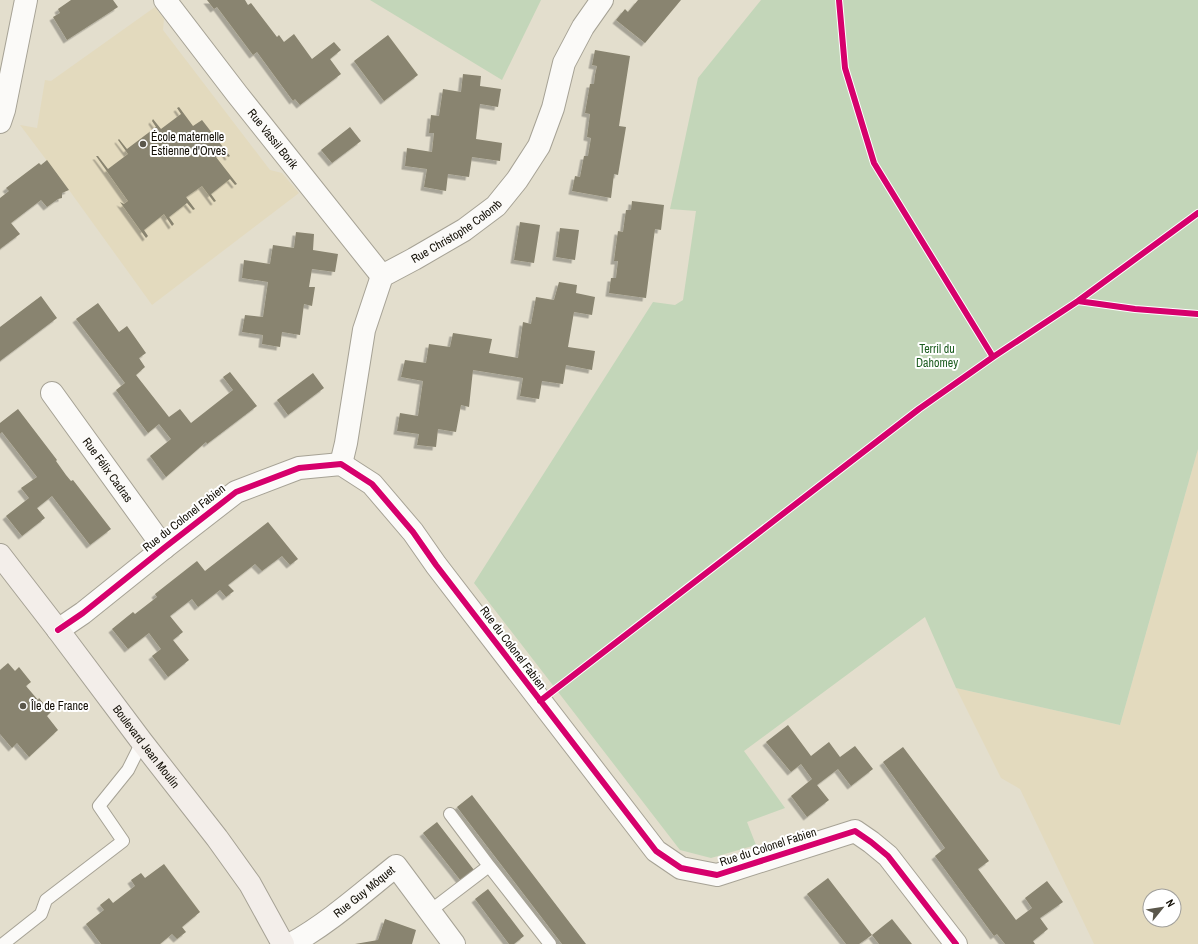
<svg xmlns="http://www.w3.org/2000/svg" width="1198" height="944" font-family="'Archivo Narrow',sans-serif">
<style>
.built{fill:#e3dabe;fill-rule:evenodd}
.green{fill:#c3d6b9}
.building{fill:#89846f;filter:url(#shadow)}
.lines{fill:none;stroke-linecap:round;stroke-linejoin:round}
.lane-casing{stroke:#a6a295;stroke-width:14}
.street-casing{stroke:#a6a295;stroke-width:24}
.secondary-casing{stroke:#a6a295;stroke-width:24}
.lane{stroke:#fbfaf8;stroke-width:12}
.street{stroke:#fbfaf8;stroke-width:22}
.secondary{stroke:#f3eeea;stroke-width:22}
.cycleway-casing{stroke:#fff;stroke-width:8}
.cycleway{stroke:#d6006c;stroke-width:6}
.poi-dot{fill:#5b574b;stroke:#fff;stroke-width:1.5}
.labels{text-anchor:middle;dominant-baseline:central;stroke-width:4;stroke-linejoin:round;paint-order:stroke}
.poi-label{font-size:12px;fill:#120e05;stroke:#fff;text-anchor:start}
.street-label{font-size:12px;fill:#120e05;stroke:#fff}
.park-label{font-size:12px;fill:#1f5e22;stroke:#fff}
</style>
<defs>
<filter id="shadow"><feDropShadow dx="-3.5" dy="3.5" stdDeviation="0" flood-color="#0004"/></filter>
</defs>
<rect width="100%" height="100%" fill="#e3decd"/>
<path class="built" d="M155,7L164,19L163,30L270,170L282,173L299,193L152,305L69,190L20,125L37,128L45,80L51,81Z
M1198,449V944H1094L1020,789L1001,778L956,688L1120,725ZM1150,896H1174V920H1150Z"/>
<path class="green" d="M370,0H541L502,80Z
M761,0H1198V449L1120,725L956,688L925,617L744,751L785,808L747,822L756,845L711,858L680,850L474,583L653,302L675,305L683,300L696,211L670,209L698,78Z"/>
<path class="building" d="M71,0H113L118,7L67,40L53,17L60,13L58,9Z
M207,0H245L248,5L251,3L277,37L279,35L284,42L294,34L312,59L334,42L341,50L330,59L341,74L300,105L295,99L293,101L257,52L253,55L217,7L214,9Z
M638,0H681L645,43L616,20L625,9L628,12Z
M388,35L418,75L384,101L354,61Z
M595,50L630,56L619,126L626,127L618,175L614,174L611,198L572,191L575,176L580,177L584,156H588L591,138L587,137L590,114L585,113L590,84H594L595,75L597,66L592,65Z
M463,74L481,76L480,86L501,89L498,107L480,104L476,139L502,143L500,161L472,157L469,177L448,174L446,191L424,187L427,169L405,166L407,148L432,152L434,133H429L431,115L439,116L443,89L461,92Z
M179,107L193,126L202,120L230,156L228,157L224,151L216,157L237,184L235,185L230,179L211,194L216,201L214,202L202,186L186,197L195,209L193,210L187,203L169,217L174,224L172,226L164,214L144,230L148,236L146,238L120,202L124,204L128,201L96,156H98L108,169L128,154L118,140L119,139L127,149L156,127L152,121L153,119L161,129L181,114L177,108Z
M350,127L361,141L332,163L321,150Z
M47,160L69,190L62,193V198L58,199L47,207L41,200L11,223L20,234L0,249V198L9,191L6,188L39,163L41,165Z
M632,201L664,205L661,230L655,229L646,298L609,293L611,278H616L618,261H614L618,231L623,232L626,210H631Z
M520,222L540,225L534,263L514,260Z
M560,228L579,230L575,260L556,257Z
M296,232L314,234L313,250L338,254L335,272L312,269L309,287H315L312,306L304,304L300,335L282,332L280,347L262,344L263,335L242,332L245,315L263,317L268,282L242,278L244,260L270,264L273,245L294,248Z
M559,282L577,285L576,293L595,297L592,315L574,312L568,347L595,351L592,370L566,365L563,384L542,381L539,399L520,396L523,378L473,370L469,407L461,405L456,432L438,429L436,447L417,445L419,434L397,431L400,413L418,416L423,381L401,377L405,360L426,363L429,344L450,347L453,333L492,339L489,353L518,358L523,322L531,324L536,297L554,300Z
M41,296L57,318L0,361V327Z
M98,303L119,332L127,326L146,353L139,358L145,367L136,375L169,417L180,409L191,423L233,390L223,377L230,372L257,406L207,444L206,442L166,477L150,456L171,439L159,424L148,433L116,390L125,383L76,319Z
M313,373L324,388L288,415L277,400Z
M18,409L57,460L56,461L66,475L71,481L73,480L111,529L90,545L52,496L37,508L45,518L22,536L6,516L29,498L21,488L37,477L2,432L0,434V423Z
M268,522L298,559L290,565L282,556L262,571L255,564L228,585L234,591L226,597L220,590L198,607L192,599L170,616L183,632L173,640L189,660L168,677L152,656L161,649L149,633L128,649L112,629L133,612L135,614L157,597L155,594L197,561L205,571Z
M8,663L15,671L19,667L31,682L26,686L38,700L39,698L51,712L47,716L58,730L29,757L17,743L12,748L0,734V670Z
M788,725L811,756L829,742L840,757L855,746L873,769L851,786L838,769L817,785L829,800L807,817L791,796L812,779L801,764L791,772L766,742Z
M903,747L989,861L978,869L1016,920L1032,908L1025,898L1047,881L1063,902L1040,918L1048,929L1033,941L1035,944H1005L997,934L994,936L935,856L945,848L883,762Z
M472,795L586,944H562L457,807Z
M437,822L474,870L461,881L423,833Z
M164,864L200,912L182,927L186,932L177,939L172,934L160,944H101L86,924L104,910L100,905L109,898L113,903L135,886L131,880L141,873L145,878Z
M828,878L872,935L859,944H846L807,894Z
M488,889L524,936L514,944H509L475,899Z
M385,919L416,930L412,944H355L378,940Z
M892,919L912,944H879L872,935Z"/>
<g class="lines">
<defs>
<path id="lane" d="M489,866L550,944
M430,911L489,866L450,814
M3,944L41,914L46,900L123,841L99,806L128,770L142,742"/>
<g id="street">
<path id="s1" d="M165,0L237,94L382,276"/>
<path d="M0,122L4,110L26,0"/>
<path id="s2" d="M52,393L164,548"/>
<path id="s3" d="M341,464L346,443L364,330L382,276L414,259L464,230L496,206L517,180L539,146L553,108L564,63L583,27L602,0"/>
<path d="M58,630L83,613L164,548L236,492L299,468L341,464L372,484L413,532L436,565L656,851L681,868L717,875L855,831L871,842L888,856L956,944"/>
<path id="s4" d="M291,944C329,923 362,893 396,866L454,944"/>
</g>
<g id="secondary">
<path id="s5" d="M0,555L58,630L142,742L217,838L250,884L283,944"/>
</g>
</defs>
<use href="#lane" class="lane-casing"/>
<use href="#street" class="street-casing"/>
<use href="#secondary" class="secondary-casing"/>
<use href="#lane" class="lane"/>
<use href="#street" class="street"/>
<use href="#secondary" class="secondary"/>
<defs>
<path id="cycleway" d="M839,0L845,68L874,163L993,357
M1078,301L1135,309L1198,314
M58,630L83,613L164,548L236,492L299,468L341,464L372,484L413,532L436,565L656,851L681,868L717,875L855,831L871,842L888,856L956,944
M540,701L919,409L993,357L1078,301L1198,213"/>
</defs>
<use href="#cycleway" class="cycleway-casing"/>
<use href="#cycleway" class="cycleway"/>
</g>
<g class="poi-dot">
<circle cx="143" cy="144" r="4"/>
<circle cx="23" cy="706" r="4"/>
</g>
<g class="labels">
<g class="poi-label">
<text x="151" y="137">École maternelle<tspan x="151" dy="14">Estienne d'Orves</tspan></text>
<text x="31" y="706">Île de France</text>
</g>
<g class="street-label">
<text stroke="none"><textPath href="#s1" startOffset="176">Rue Vassil Borik</textPath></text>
<text stroke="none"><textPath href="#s3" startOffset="280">Rue Christophe Colomb</textPath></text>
<text stroke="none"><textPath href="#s2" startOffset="95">Rue Félix Cadras</textPath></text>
<text transform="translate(184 518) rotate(-38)">Rue du Colonel Fabien</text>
<text transform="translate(513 648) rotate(53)">Rue du Colonel Fabien</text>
<text stroke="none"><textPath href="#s5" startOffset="241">Boulevard Jean Moulin</textPath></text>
<text transform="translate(768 847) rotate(-18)">Rue du Colonel Fabien</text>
<text stroke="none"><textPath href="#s4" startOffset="90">Rue Guy Môquet</textPath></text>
</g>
<g class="park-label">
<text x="937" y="349">Terril du<tspan x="937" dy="14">Dahomey</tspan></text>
</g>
</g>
<g transform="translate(1162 908) rotate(60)"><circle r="19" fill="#ffffff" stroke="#a09f9b"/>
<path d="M0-3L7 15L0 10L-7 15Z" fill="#5b574b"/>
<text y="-6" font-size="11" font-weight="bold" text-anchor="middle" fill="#120e05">N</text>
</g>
</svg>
